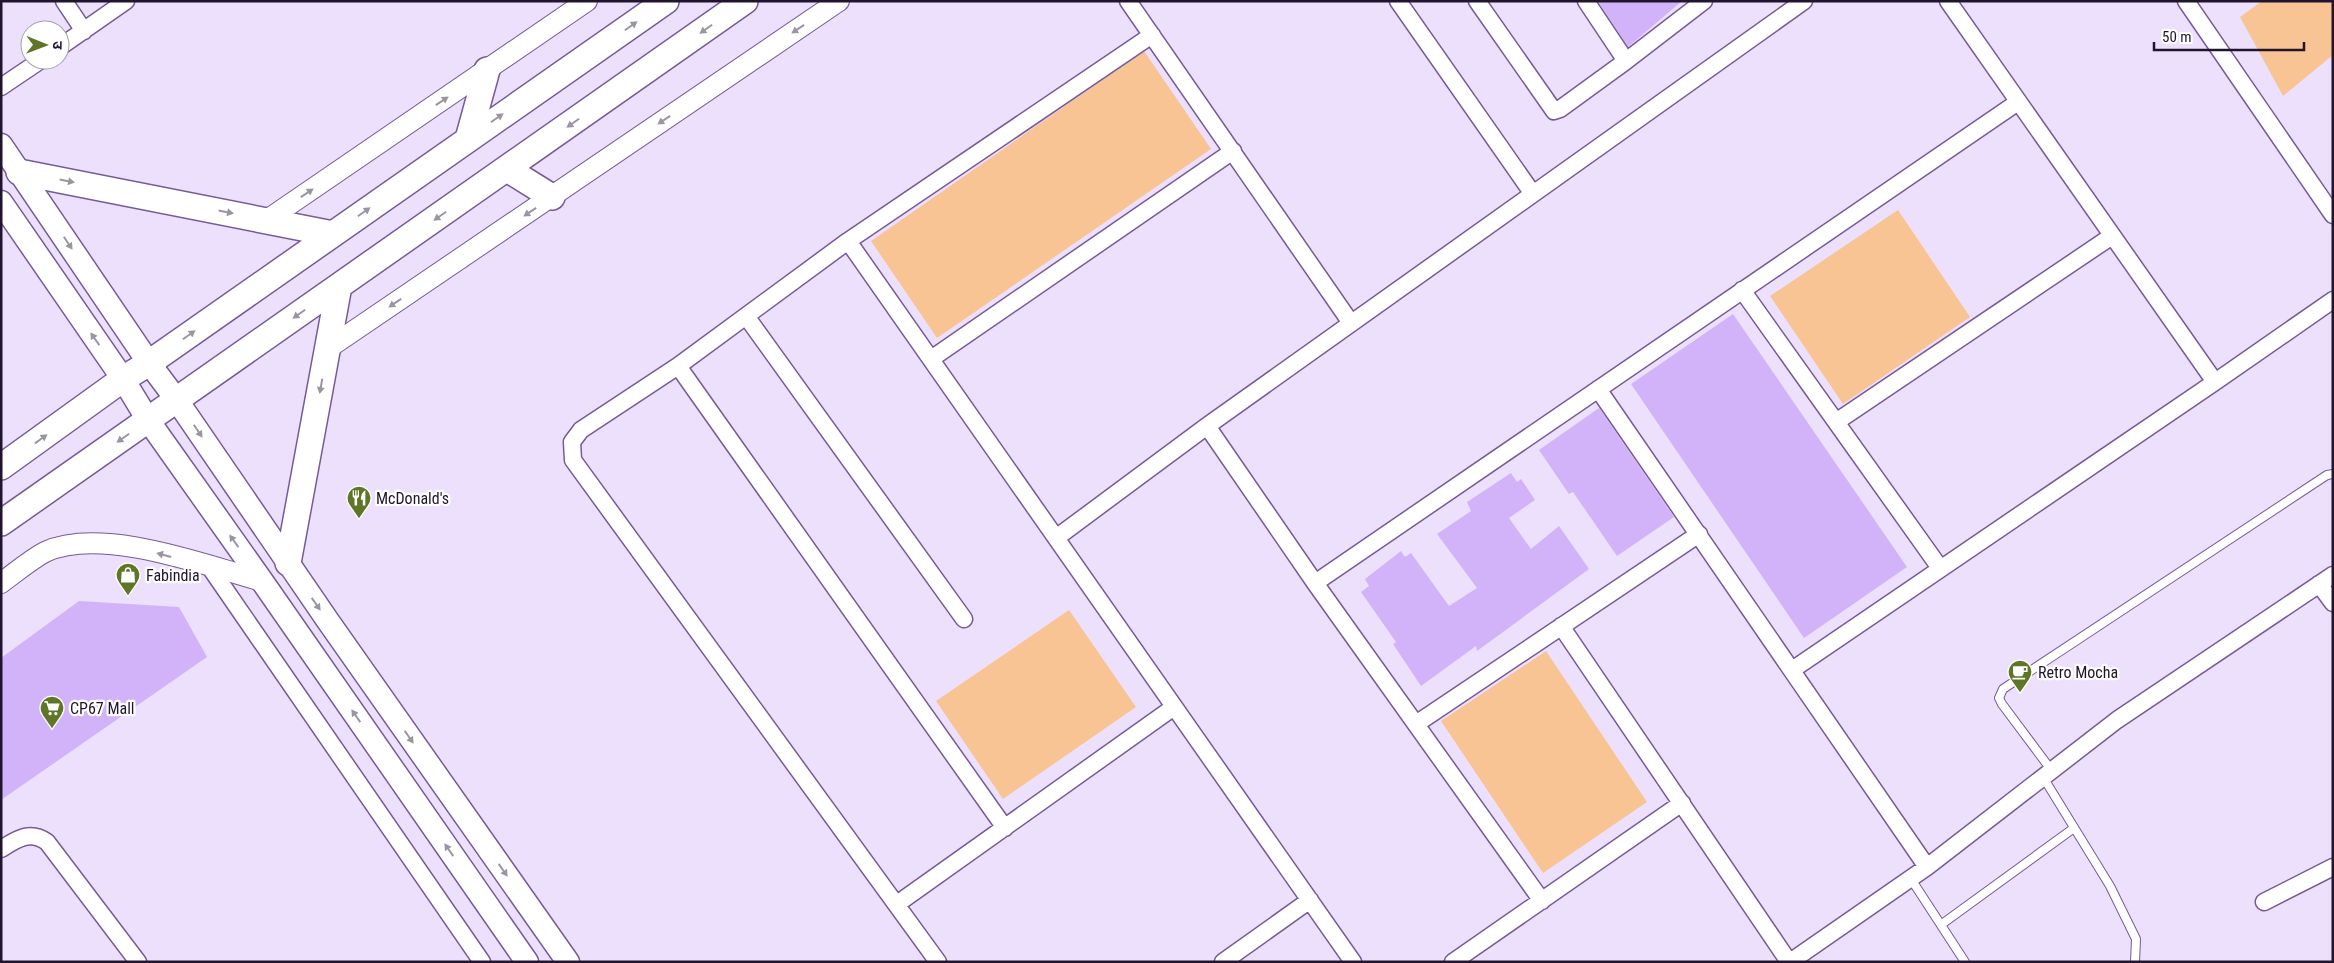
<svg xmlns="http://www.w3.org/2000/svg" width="2334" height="963" font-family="'Roboto Condensed','Noto Sans Devanagari',sans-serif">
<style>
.green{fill:#f8c494}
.building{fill:#d2b3fa}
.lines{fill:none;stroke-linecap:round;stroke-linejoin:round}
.service-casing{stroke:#775a9a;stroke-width:10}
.minor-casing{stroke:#775a9a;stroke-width:19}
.tertiary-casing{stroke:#775a9a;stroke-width:22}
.secondary-casing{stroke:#775a9a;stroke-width:25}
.primary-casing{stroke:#775a9a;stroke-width:28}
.service{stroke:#fff;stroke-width:8}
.minor{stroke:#fff;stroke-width:16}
.tertiary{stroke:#fff;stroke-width:20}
.secondary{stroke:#fff;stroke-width:22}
.primary{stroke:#fff;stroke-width:25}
.oneway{fill:#9b95a1}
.labels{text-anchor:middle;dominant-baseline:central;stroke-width:4.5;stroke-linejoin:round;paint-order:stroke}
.poi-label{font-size:16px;fill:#20142e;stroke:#fff;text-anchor:start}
</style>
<rect width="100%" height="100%" fill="#ece0fd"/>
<path class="green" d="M2262,1H2333V55L2283,96L2240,17Z
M1144,51L1211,149L937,338L871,241Z
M1898,210L1970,317L1843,404L1770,296Z
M1069,610L1136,707L1003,799L936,701Z
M1546,651L1647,802L1543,873L1441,721Z"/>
<path class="building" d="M1598,1H1682L1628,47Z
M1733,314L1907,567L1804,638L1631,384Z
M1599,408L1674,517L1617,556L1573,492L1569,494L1539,450Z
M1511,473L1517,482L1521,479L1535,500L1509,518L1531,549L1559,526L1589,569L1477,651L1476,646L1421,686L1393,644L1396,642L1361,592L1369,586L1365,579L1401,551L1405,557L1411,553L1449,606L1477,588L1437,534L1471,511L1467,502Z
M79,601L179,607L207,657L1,800V658Z"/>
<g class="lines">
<defs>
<path id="service" d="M2052,771L2002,704L1999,698L2003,689L2327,475L2333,474
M2043,777L2110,886L2136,939L2135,962
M1911,879L1965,962
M1942,924L2074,828"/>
<path id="minor" d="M64,1L84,31
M1128,1L1351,323
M1398,1L1533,194
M1477,1L1554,111L1560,109L1626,61
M1586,1L1626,61L1704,1
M1948,1L2215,382
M2186,1L2333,215
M60,47L126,1
M1,87L41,60
M848,241L1353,962
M1742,290L1940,568
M746,316L964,619
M931,359L1233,151
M678,366L1005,828
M1598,389L1927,867
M1836,422L2112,236
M1207,426L1315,583L1542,901
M1056,538L1207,426L1804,1
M209,566L482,962
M1315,583L2018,102
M2319,584L2333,603
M1561,626L1789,962
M1792,670L2215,382L2333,300
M1416,724L1699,534
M1,849C17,839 30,830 47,842L138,962
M2264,902L2333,867
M897,904L1174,707
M938,962L573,460L572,442L581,430L678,366L848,241L1152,35
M1223,962L1310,900
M1453,962L1682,803
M1790,962L1927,867L2117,720L2333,575"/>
<path id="tertiary" d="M267,220L587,1
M327,349L839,1
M1,583C15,573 30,560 45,552C101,526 205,565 262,581"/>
<path id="secondary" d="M1,145L149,363L176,399L328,621L568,962
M1,202L123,379L148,420L262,581L527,962"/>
<path id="primary" d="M468,139L487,70
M507,169L552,197
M19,172L333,234
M1,467L123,379L149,363L666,1
M1,523L745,1
M288,563L339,286"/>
</defs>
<use href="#service" class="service-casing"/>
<use href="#minor" class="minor-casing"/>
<use href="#tertiary" class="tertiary-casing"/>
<use href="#secondary" class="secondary-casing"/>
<use href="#primary" class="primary-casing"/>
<use href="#service" class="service"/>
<use href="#minor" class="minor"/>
<use href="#tertiary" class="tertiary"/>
<use href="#secondary" class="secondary"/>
<use href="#primary" class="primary"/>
</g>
<defs><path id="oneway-solid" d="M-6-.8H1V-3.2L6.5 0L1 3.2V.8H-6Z" transform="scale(1.25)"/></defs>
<g class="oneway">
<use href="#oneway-solid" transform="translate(631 26) rotate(-35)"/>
<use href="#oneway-solid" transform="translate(706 29) rotate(145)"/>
<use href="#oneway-solid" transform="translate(798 29) rotate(146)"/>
<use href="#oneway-solid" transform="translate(442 101) rotate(-34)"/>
<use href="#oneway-solid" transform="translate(497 118) rotate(-35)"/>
<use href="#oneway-solid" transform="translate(664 120) rotate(146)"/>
<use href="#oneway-solid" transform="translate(573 123) rotate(145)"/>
<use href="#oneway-solid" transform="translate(67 181) rotate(11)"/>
<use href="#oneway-solid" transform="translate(307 193) rotate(-34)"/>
<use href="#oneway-solid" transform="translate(226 212) rotate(11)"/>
<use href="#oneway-solid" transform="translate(364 212) rotate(-35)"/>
<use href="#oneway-solid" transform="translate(530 212) rotate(146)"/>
<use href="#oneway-solid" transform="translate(440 216) rotate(145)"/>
<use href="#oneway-solid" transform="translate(68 243) rotate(56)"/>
<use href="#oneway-solid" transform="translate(395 303) rotate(146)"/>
<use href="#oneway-solid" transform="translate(299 314) rotate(145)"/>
<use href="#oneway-solid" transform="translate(189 335) rotate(-35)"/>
<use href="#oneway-solid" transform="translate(95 339) rotate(-125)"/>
<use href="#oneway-solid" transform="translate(321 386) rotate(100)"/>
<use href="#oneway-solid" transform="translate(198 431) rotate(56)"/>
<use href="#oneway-solid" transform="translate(123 438) rotate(145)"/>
<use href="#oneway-solid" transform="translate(41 439) rotate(-36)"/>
<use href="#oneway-solid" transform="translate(234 541) rotate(-126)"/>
<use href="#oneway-solid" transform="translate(164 555) rotate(-165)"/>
<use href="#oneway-solid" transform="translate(316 604) rotate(55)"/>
<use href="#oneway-solid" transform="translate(356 716) rotate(-125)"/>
<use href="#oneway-solid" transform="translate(409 737) rotate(55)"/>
<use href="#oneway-solid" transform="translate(449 850) rotate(-125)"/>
<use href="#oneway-solid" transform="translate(503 870) rotate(55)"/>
</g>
<defs>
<symbol id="restaurant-pin" viewBox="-11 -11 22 30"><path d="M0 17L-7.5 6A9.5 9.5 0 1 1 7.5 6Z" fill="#5f7627" stroke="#fff"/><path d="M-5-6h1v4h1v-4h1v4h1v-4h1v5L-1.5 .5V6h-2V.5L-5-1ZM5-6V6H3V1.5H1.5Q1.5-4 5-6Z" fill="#fff"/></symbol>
<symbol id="shop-pin" viewBox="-11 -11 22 30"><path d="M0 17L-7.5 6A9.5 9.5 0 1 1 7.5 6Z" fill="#5f7627" stroke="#fff"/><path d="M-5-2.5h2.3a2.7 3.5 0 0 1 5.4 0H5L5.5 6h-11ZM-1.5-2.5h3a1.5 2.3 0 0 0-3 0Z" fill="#fff"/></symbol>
<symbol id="cafe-pin" viewBox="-11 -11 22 30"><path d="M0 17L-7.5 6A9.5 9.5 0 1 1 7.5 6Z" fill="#5f7627" stroke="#fff"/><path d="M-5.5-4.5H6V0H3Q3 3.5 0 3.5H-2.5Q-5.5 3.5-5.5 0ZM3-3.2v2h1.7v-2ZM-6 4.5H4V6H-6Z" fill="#fff"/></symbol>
<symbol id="supermarket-pin" viewBox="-11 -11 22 30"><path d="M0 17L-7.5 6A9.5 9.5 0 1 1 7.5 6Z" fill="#5f7627" stroke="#fff"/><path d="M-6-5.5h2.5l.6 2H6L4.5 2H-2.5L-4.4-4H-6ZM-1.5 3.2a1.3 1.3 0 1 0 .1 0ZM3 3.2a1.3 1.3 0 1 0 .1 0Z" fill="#fff"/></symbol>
</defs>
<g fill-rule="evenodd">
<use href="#restaurant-pin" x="345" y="484" width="28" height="38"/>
<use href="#shop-pin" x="114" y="561" width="28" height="38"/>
<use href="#cafe-pin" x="2006" y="658" width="28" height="38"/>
<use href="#supermarket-pin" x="38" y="694" width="28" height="38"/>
</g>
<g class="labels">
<g class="poi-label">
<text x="376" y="498">McDonald's</text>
<text x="146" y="575">Fabindia</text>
<text x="2038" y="672">Retro Mocha</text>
<text x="70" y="708">CP67 Mall</text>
</g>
</g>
<rect width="2334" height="963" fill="none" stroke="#20142e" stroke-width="5"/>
<g transform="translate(45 45) rotate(91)"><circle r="24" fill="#ffffff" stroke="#a6a1ab"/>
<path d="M0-4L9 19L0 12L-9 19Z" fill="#5f7627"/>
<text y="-8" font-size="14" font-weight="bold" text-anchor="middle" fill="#20142e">उ</text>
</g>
<path d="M2154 42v8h150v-8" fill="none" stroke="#20142e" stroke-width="2.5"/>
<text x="2162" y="42" font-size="15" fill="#20142e" stroke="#ffffff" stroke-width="4" paint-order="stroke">50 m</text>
</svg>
